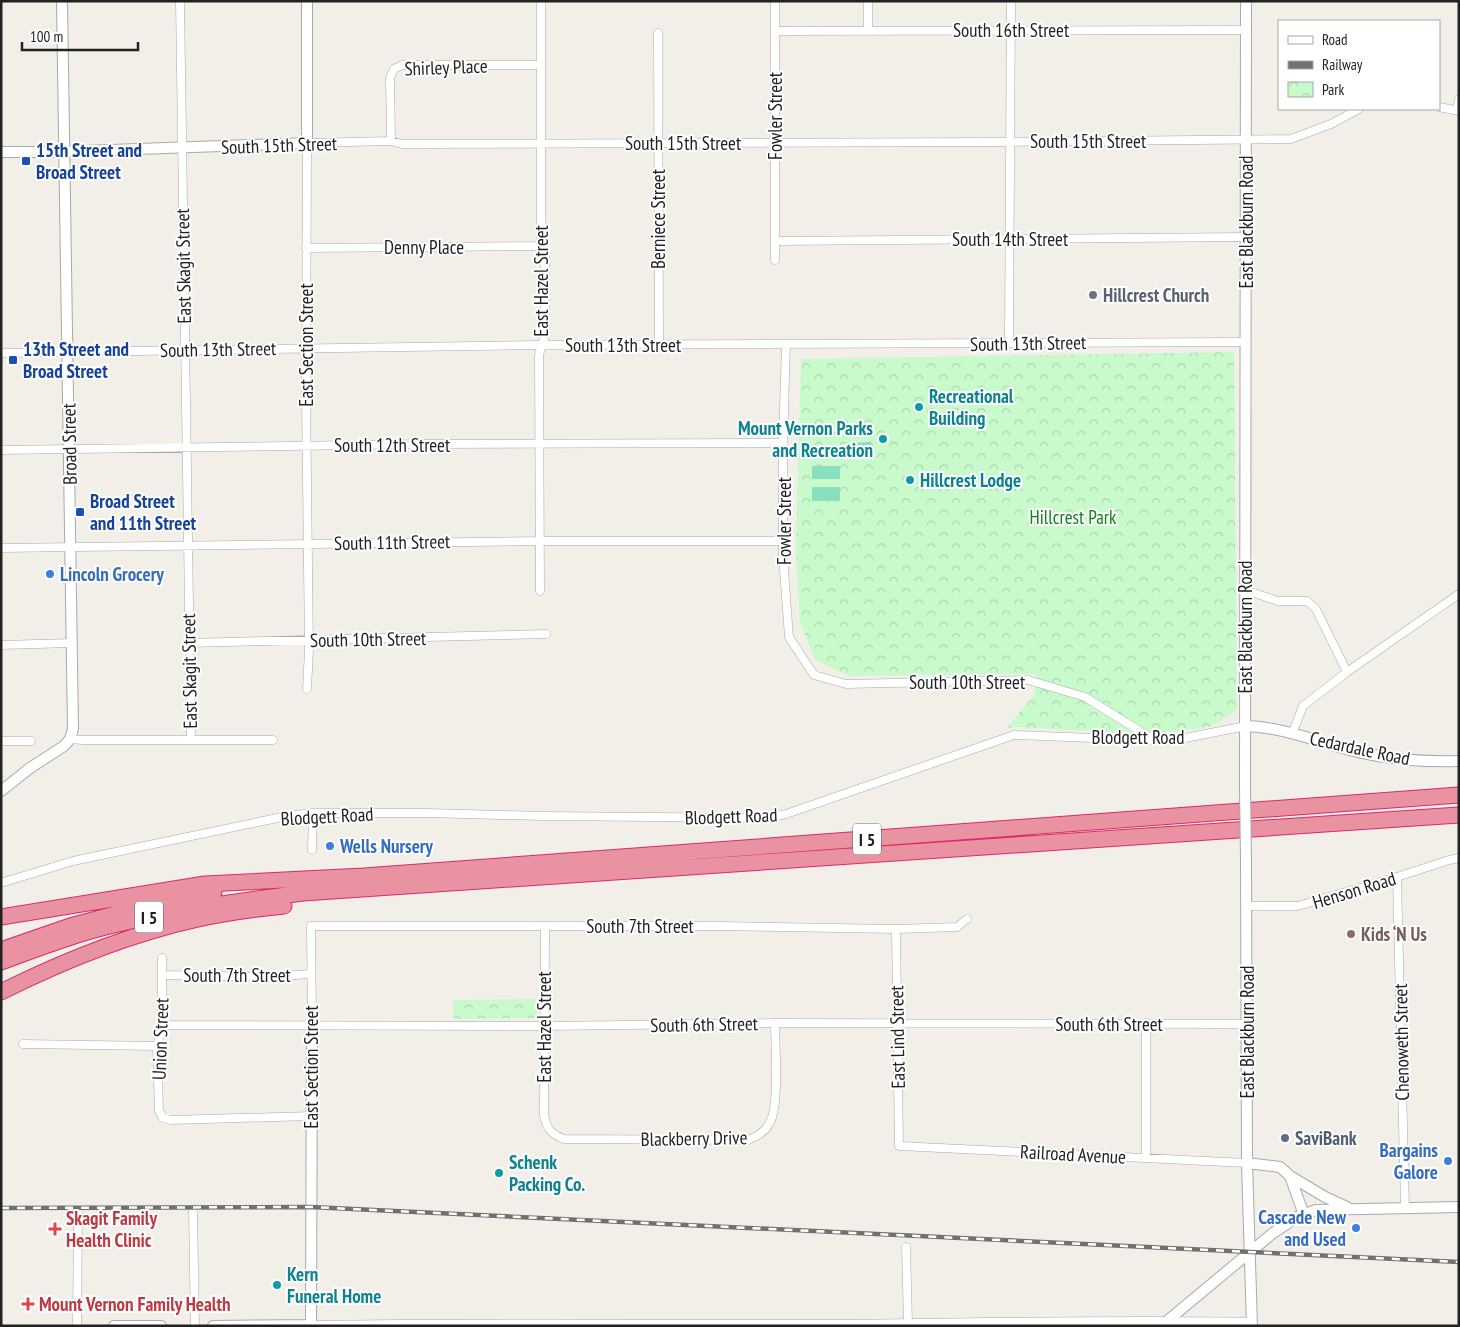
<svg xmlns="http://www.w3.org/2000/svg" width="1460" height="1327" font-family="'PT Sans Narrow',sans-serif">
<style>
.park{fill:url(#park-crowns)}
.pitch{fill:#88e0be}
.lines{fill:none;stroke-linecap:round;stroke-linejoin:round}
.minor-casing{stroke:#a9a9a9;stroke-width:9}
.tertiary-casing{stroke:#a9a9a9;stroke-width:12}
.motorway-casing{stroke:#dc2a67;stroke-width:17}
.minor{stroke:#fff;stroke-width:8}
.tertiary{stroke:#fff;stroke-width:10}
.motorway{stroke:#e892a2;stroke-width:15}
.rail-casing{stroke:#707070;stroke-width:4.5}
.rail{stroke:#fff;stroke-width:2.5;stroke-dasharray:8;stroke-linecap:butt}
.tertiary-bridge-casing{stroke:#a9a9a9;stroke-width:12;stroke-linecap:butt}
.tertiary-bridge{stroke:#fff;stroke-width:10}
.transit-dot{fill:#1a4fb4;stroke:#fff;stroke-width:2}
.worship-dot{fill:#6b7280;stroke:#fff;stroke-width:2}
.culture-dot{fill:#0f9aa8;stroke:#fff;stroke-width:2}
.shop-dot{fill:#3f7fe0;stroke:#fff;stroke-width:2}
.education-dot{fill:#8d6e63;stroke:#fff;stroke-width:2}
.service-dot{fill:#5c6f8a;stroke:#fff;stroke-width:2}
.health-dot{fill:#e0444e;stroke:#fff;stroke-width:2}
.labels{text-anchor:middle;dominant-baseline:central;stroke-width:4;stroke-linejoin:round;paint-order:stroke}
.shield{fill:#fff;stroke:#646464;stroke-width:1}
.shield-label{font-size:18px;font-weight:bold;fill:#222}
.street-label{font-size:19px;fill:#222;stroke:#fff}
.transit-label{font-size:19px;font-weight:bold;fill:#164399;stroke:#fff;text-anchor:start}
.worship-label{font-size:19px;font-weight:bold;fill:#5b616d;stroke:#fff;text-anchor:start}
.culture-label{font-size:19px;font-weight:bold;fill:#0d838f;stroke:#fff;text-anchor:start}
.park-label{font-size:19px;fill:#0c8416;stroke:#fff}
.shop-label{font-size:19px;font-weight:bold;fill:#366cbe;stroke:#fff;text-anchor:start}
.education-label{font-size:19px;font-weight:bold;fill:#785e54;stroke:#fff;text-anchor:start}
.service-label{font-size:19px;font-weight:bold;fill:#4e5e75;stroke:#fff;text-anchor:start}
.health-label{font-size:19px;font-weight:bold;fill:#be3a42;stroke:#fff;text-anchor:start}
</style>
<defs>
<pattern id="park-crowns" width="20" height="18" patternUnits="userSpaceOnUse" patternTransform="scale(1.25)"><rect width="20" height="18" fill="#c8facc"/><path d="M2 6a3 3 0 1 1 6 0M12 15a3 3 0 1 1 6 0" fill="none" stroke="#acd6af"/></pattern>
</defs>
<rect width="100%" height="100%" fill="#f2efe9"/>
<path class="park" d="M1234,352L1237,710L1212,726L1175,732L1132,733L1014,727L1006,729L1034,695L1037,674L850,676L815,660L800,622L796,548L801,359Z
M538,999V1018L454,1019L453,1000Z"/>
<path class="pitch" d="M871,442V457H848V443Z
M812,466H840V479H812Z
M812,487H840V501H812Z"/>
<g class="lines">
<defs>
<path id="minor" d="M180,1L191,740
M775,1V260
M775,31L1247,30
M868,31V1
M658,33L659,345
M1439,107L1459,111
M1457,110L1459,99
M391,141L390,78L394,69L402,65H541
M776,241L1245,237
M306,248L541,246
M1011,343L1009,336L1011,1
M786,344L783,443V556L789,637L814,675L846,684L1028,680L1085,697L1151,738
M1,353L538,345L1245,342
M1,450L426,444L783,443
M1,548L539,541H783
M1245,590L1278,601H1307L1316,609L1347,672
M540,591L539,355L545,335V257L541,246V1
M189,643L546,634
M1,645L72,643
M307,689L309,650L306,395L307,143L391,141L402,144L1001,142L1291,139L1331,124L1359,109
M1292,734L1303,706L1347,672L1459,594
M70,739L83,740H273
M1,741H31
M312,850L313,813
M1397,877L1405,1208
M1,883L73,861L287,816L313,813H428L543,816L767,818L786,814L1014,735L1170,741L1246,726
M1247,906H1298L1397,877L1449,860L1459,858
M545,926L544,1116C547,1129 551,1134 564,1139L748,1140C757,1136 764,1133 769,1124C780,1108 775,1044 775,1023
M896,929L899,1146L1247,1163
M162,958V1025L157,1046L159,1111L163,1118L171,1120L311,1116
M162,975L265,977L311,974
M1146,1023V1158
M162,1025L545,1026L775,1023L1247,1024
M312,1025L311,926H718L896,929L957,927L967,919
M23,1044L157,1046
M193,1212L195,1326
M906,1247L908,1323
M311,1325C483,1322 655,1324 827,1324C968,1323 1110,1319 1252,1322
M77,1326L78,1213"/>
<path id="tertiary" d="M1,152H55L307,143V1
M1246,726C1286,727 1324,745 1363,753C1394,760 1427,762 1459,761
M1245,787L1246,1
M1,791L30,768L64,746L70,739L73,729L62,1
M1246,861L1247,1163L1252,1326
M1247,1163L1280,1167L1290,1176L1325,1197L1347,1207
M1290,1176L1304,1215
M114,1326H161
M213,1326L311,1325
M311,1326L312,1025
M1161,1326L1273,1233L1297,1217L1316,1210L1459,1207"/>
<path id="motorway" d="M1,917L205,884L364,876L1459,795
M1,950L70,926L138,908L214,892
M1,962C39,948 78,933 118,924C179,909 240,901 303,893L1459,815
M1,992C63,961 130,934 198,919C226,913 255,909 284,906"/>
</defs>
<use href="#minor" class="minor-casing"/>
<use href="#tertiary" class="tertiary-casing"/>
<use href="#motorway" class="motorway-casing"/>
<use href="#minor" class="minor"/>
<use href="#tertiary" class="tertiary"/>
<use href="#motorway" class="motorway"/>
<defs>
<path id="rail" d="M1,1208L311,1207L1459,1262"/>
</defs>
<use href="#rail" class="rail-casing"/>
<use href="#rail" class="rail"/>
<defs>
<path id="tertiary-bridge" d="M1245,787L1246,861"/>
</defs>
<use href="#tertiary-bridge" class="tertiary-bridge-casing"/>
<use href="#tertiary-bridge" class="tertiary-bridge"/>
</g>
<g class="transit-dot">
<rect x="21" y="156" width="10" height="10" rx="2.5"/>
<rect x="8" y="355" width="10" height="10" rx="2.5"/>
<rect x="75" y="507" width="10" height="10" rx="2.5"/>
</g>
<circle class="worship-dot" cx="1093" cy="295" r="5"/>
<g class="culture-dot">
<circle cx="919" cy="407" r="5"/>
<circle cx="883" cy="439" r="5"/>
<circle cx="910" cy="480" r="5"/>
<circle cx="499" cy="1173" r="5"/>
<circle cx="277" cy="1285" r="5"/>
</g>
<g class="shop-dot">
<circle cx="50" cy="574" r="5"/>
<circle cx="330" cy="846" r="5"/>
<circle cx="1448" cy="1161" r="5"/>
<circle cx="1356" cy="1228" r="5"/>
</g>
<circle class="education-dot" cx="1351" cy="934" r="5"/>
<circle class="service-dot" cx="1285" cy="1138" r="5"/>
<g class="health-dot">
<path d="M52.5 1221.5h5v5h5v5h-5v5h-5v-5h-5v-5h5z"/>
<path d="M25.5 1296.5h5v5h5v5h-5v5h-5v-5h-5v-5h5z"/>
</g>
<g class="labels">
<g class="shield">
<rect x="853" y="823.5" width="28" height="31" rx="4"/>
<rect x="135" y="901.5" width="28" height="31" rx="4"/>
</g>
<g class="shield-label">
<text x="867" y="839">I 5</text>
<text x="149" y="917">I 5</text>
</g>
<g class="street-label">
<text x="1011" y="30">South 16th Street</text>
<text transform="translate(446 67) rotate(-2)">Shirley Place</text>
<text transform="translate(775 116) rotate(-90)">Fowler Street</text>
<text x="1088" y="141">South 15th Street</text>
<text x="683" y="143">South 15th Street</text>
<text transform="translate(279 145) rotate(-2)">South 15th Street</text>
<text transform="translate(658 219) rotate(-90)">Berniece Street</text>
<text transform="translate(1246 222) rotate(-90)">East Blackburn Road</text>
<text x="1010" y="239">South 14th Street</text>
<text x="424" y="247">Denny Place</text>
<text transform="translate(183 266) rotate(-91)">East Skagit Street</text>
<text transform="translate(541 281) rotate(-90)">East Hazel Street</text>
<text transform="translate(1028 343) rotate(-1)">South 13th Street</text>
<text transform="translate(306 345) rotate(-90)">East Section Street</text>
<text x="623" y="345">South 13th Street</text>
<text transform="translate(218 349) rotate(-1)">South 13th Street</text>
<text transform="translate(69 444) rotate(-91)">Broad Street</text>
<text x="392" y="445">South 12th Street</text>
<text transform="translate(784 521) rotate(-90)">Fowler Street</text>
<text transform="translate(392 542) rotate(-1)">South 11th Street</text>
<text transform="translate(1245 627) rotate(-90)">East Blackburn Road</text>
<text transform="translate(368 639) rotate(-1)">South 10th Street</text>
<text transform="translate(189 671) rotate(-91)">East Skagit Street</text>
<text x="967" y="682">South 10th Street</text>
<text x="1138" y="737">Blodgett Road</text>
<text transform="translate(1360 748) rotate(12)">Cedardale Road</text>
<text transform="translate(327 816) rotate(-3)">Blodgett Road</text>
<text transform="translate(731 816) rotate(-2)">Blodgett Road</text>
<text transform="translate(1354 890) rotate(-17)">Henson Road</text>
<text x="640" y="926">South 7th Street</text>
<text x="237" y="975">South 7th Street</text>
<text transform="translate(704 1024) rotate(-1)">South 6th Street</text>
<text x="1109" y="1024">South 6th Street</text>
<text transform="translate(544 1027) rotate(-90)">East Hazel Street</text>
<text transform="translate(1247 1032) rotate(-90)">East Blackburn Road</text>
<text transform="translate(897 1037) rotate(-91)">East Lind Street</text>
<text transform="translate(160 1039) rotate(-88)">Union Street</text>
<text transform="translate(1401 1042) rotate(-91)">Chenoweth Street</text>
<text transform="translate(311 1067) rotate(-90)">East Section Street</text>
<text transform="translate(694 1138) rotate(-1)">Blackberry Drive</text>
<text transform="translate(1073 1154) rotate(3)">Railroad Avenue</text>
</g>
<g class="transit-label">
<text x="36" y="150">15th Street and<tspan x="36" dy="22">Broad Street</tspan></text>
<text x="23" y="349">13th Street and<tspan x="23" dy="22">Broad Street</tspan></text>
<text x="90" y="501">Broad Street<tspan x="90" dy="22">and 11th Street</tspan></text>
</g>
<g class="worship-label">
<text x="1103" y="295">Hillcrest Church</text>
</g>
<g class="culture-label">
<text x="929" y="396">Recreational<tspan x="929" dy="22">Building</tspan></text>
<text x="873" y="428" text-anchor="end">Mount Vernon Parks<tspan x="873" dy="22">and Recreation</tspan></text>
<text x="920" y="480">Hillcrest Lodge</text>
<text x="509" y="1162">Schenk<tspan x="509" dy="22">Packing Co.</tspan></text>
<text x="287" y="1274">Kern<tspan x="287" dy="22">Funeral Home</tspan></text>
</g>
<g class="park-label">
<text x="1073" y="517">Hillcrest Park</text>
</g>
<g class="shop-label">
<text x="60" y="574">Lincoln Grocery</text>
<text x="340" y="846">Wells Nursery</text>
<text x="1438" y="1150" text-anchor="end">Bargains<tspan x="1438" dy="22">Galore</tspan></text>
<text x="1346" y="1217" text-anchor="end">Cascade New<tspan x="1346" dy="22">and Used</tspan></text>
</g>
<g class="education-label">
<text x="1361" y="934">Kids ‘N Us</text>
</g>
<g class="service-label">
<text x="1295" y="1138">SaviBank</text>
</g>
<g class="health-label">
<text x="66" y="1218">Skagit Family<tspan x="66" dy="22">Health Clinic</tspan></text>
<text x="39" y="1304">Mount Vernon Family Health</text>
</g>
</g>
<rect width="1460" height="1327" fill="none" stroke="#222222" stroke-width="5"/>
<rect x="1278" y="20" width="162" height="90" fill="#ffffff" stroke="#a7a7a7"/>
<rect x="1288" y="36" width="25" height="8" fill="#ffffff" stroke="#a7a7a7"/>
<text x="1322" y="45" font-size="15" fill="#222222">Road</text>
<rect x="1288" y="61" width="25" height="8" fill="#707070" stroke="#a7a7a7"/>
<text x="1322" y="70" font-size="15" fill="#222222">Railway</text>
<rect x="1288" y="82" width="25" height="15" fill="url(#park-crowns)" stroke="#a7a7a7"/>
<text x="1322" y="95" font-size="15" fill="#222222">Park</text>
<path d="M22 42v8h116v-8" fill="none" stroke="#222222" stroke-width="2.5"/>
<text x="30" y="42" font-size="15" fill="#222222" stroke="#ffffff" stroke-width="4" paint-order="stroke">100 m</text>
</svg>
